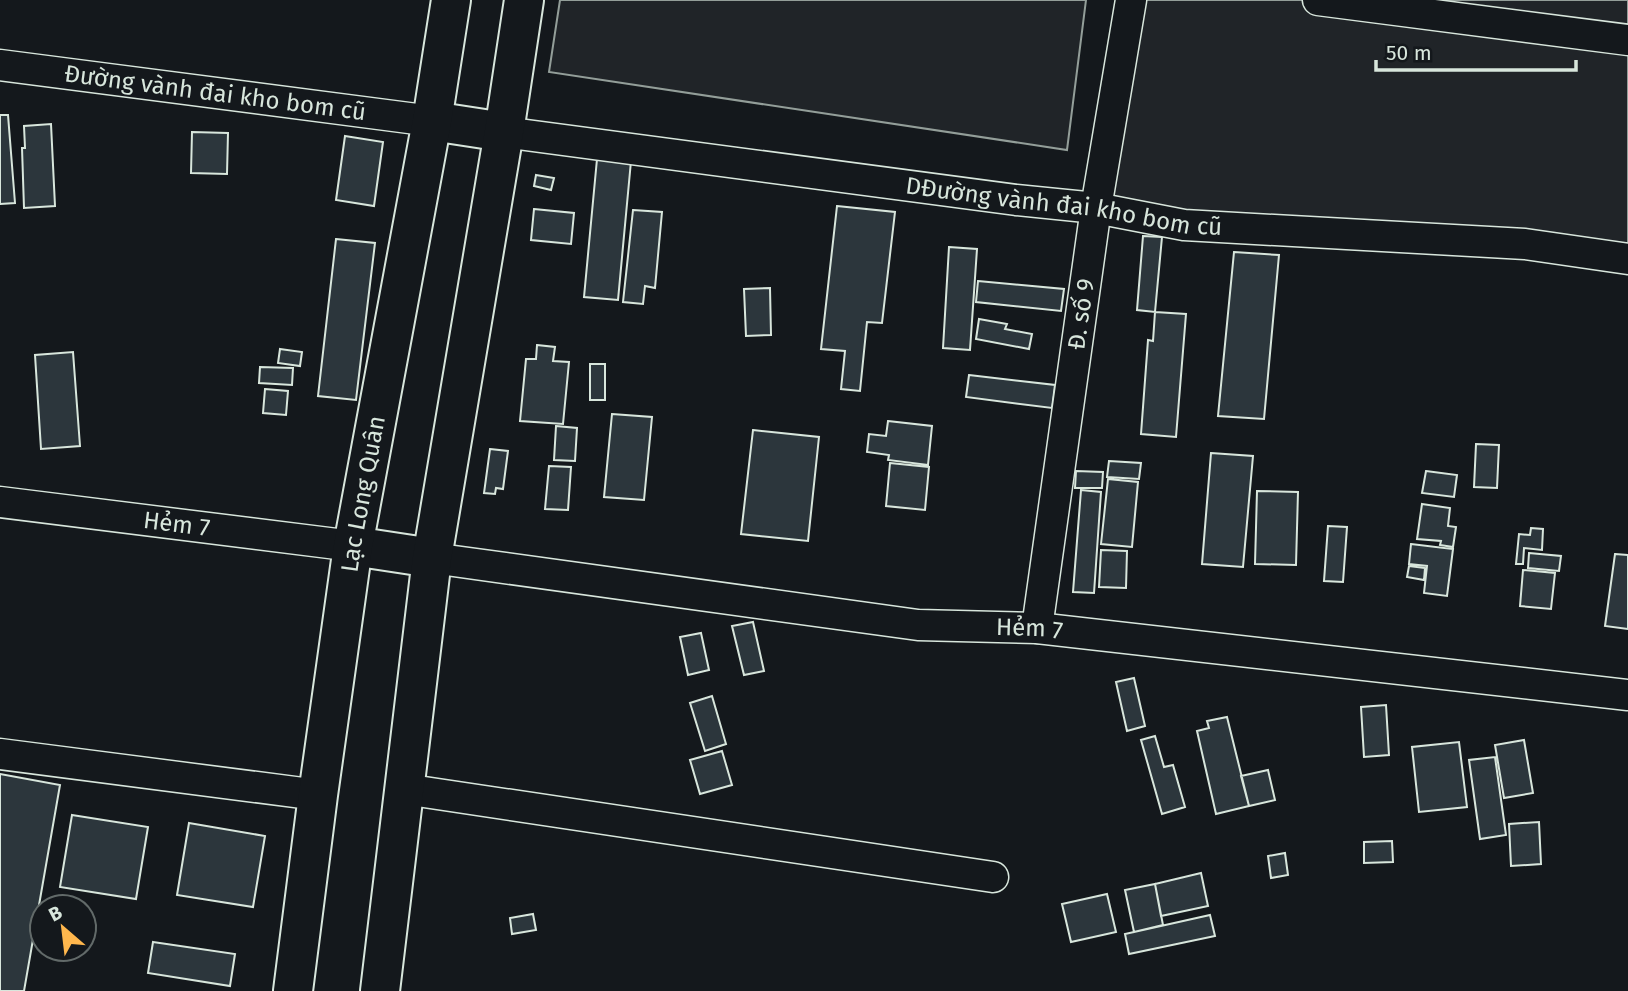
<svg xmlns="http://www.w3.org/2000/svg" width="1628" height="991" font-family="'Fira Sans',sans-serif">
<style>
.green{fill:#202428;stroke:#939e99;stroke-width:2}
.building{fill:#2c363c;stroke:#d8e6dc;stroke-width:2}
.lines{fill:none;stroke-linecap:round;stroke-linejoin:round}
.minor-casing{stroke:#d8e6dc;stroke-width:33}
.major-casing{stroke:#d8e6dc;stroke-width:42}
.minor{stroke:#14181c;stroke-width:30}
.major{stroke:#14181c;stroke-width:38}
.labels{text-anchor:middle;dominant-baseline:central;stroke-width:5;stroke-linejoin:round;paint-order:stroke}
.street-label{font-size:24px;fill:#d8e6dc;stroke:#14181c}
</style>
<rect width="100%" height="100%" fill="#14181c"/>
<path class="green" d="M560,0H1086L1067,150L549,72Z
M1131,0H1628V270L1096,208Z"/>
<path class="building" d="M0,115H8L15,203L0,204Z
M51,124L55,206L24,208L22,148H25L24,126Z
M192,132L228,133L227,174L191,173Z
M345,136L383,142L374,206L336,200Z
M597,159L631,161L618,300L584,297Z
M536,175L554,178L551,190L534,186Z
M837,206L895,212L882,323L867,322L860,391L841,389L845,351L821,349Z
M534,209L574,213L571,244L531,240Z
M633,210L662,212L655,288L645,286L643,304L623,302Z
M1143,236L1162,237L1155,312L1137,310Z
M336,239L375,243L356,400L318,396Z
M949,247L977,249L970,350L943,348Z
M1234,252L1279,255L1264,419L1218,416Z
M978,281L1064,289L1061,311L976,302Z
M770,288L771,335L746,336L744,289Z
M1155,312L1186,314L1176,437L1141,434L1148,340L1153,341Z
M979,319L1007,324L1005,329L1032,334L1029,349L976,339Z
M537,345L555,347L553,361L569,362L563,424L520,421L526,359H536Z
M280,349L302,352L300,366L278,363Z
M73,352L80,446L41,449L35,355Z
M590,364H605V400H590Z
M260,367L293,368L292,385L259,383Z
M969,375L1055,385L1052,408L966,397Z
M265,389L288,391L286,415L263,413Z
M612,414L652,417L644,500L604,497Z
M888,421L932,426L928,465L888,460L889,455L867,452L869,434L886,436Z
M556,426L577,428L575,461L554,460Z
M753,430L819,437L808,541L741,534Z
M1476,444L1499,445L1497,488L1474,487Z
M490,449L508,451L503,489L496,488L495,494L484,493Z
M1211,453L1253,456L1243,567L1202,564Z
M1109,461L1141,463L1139,479L1107,477Z
M890,463L929,467L925,510L886,506Z
M549,466L571,467L568,510L545,509Z
M1076,471L1103,472L1102,488H1075Z
M1426,471L1457,475L1454,497L1422,493Z
M1108,479L1138,482L1132,547L1101,544Z
M1081,490L1101,492L1094,593L1073,592Z
M1257,491L1298,492L1296,565L1255,564Z
M1422,504L1450,508L1448,526L1456,527L1453,547L1440,545L1441,541L1417,539Z
M1328,526L1347,527L1343,582L1324,581Z
M1531,528L1543,529L1542,550L1524,548L1523,564H1516L1519,534L1530,535Z
M1411,544L1453,549L1447,596L1424,593L1427,566L1409,564Z
M1101,550L1127,551L1126,588L1099,587Z
M1529,553L1561,556L1559,571L1528,568Z
M1615,554L1628,555V629L1605,626Z
M1409,566L1425,568L1424,580L1407,577Z
M1523,570L1555,573L1551,609L1520,606Z
M753,622L764,671L744,675L732,626Z
M701,633L709,670L688,675L680,637Z
M1134,678L1145,726L1127,731L1116,682Z
M712,696L726,744L705,751L690,703Z
M1386,705L1389,755L1364,757L1361,707Z
M1227,717L1249,806L1216,814L1197,731L1209,728L1207,721Z
M1155,736L1164,767L1173,765L1185,807L1162,814L1141,740Z
M1524,740L1533,793L1504,798L1495,745Z
M1459,742L1467,807L1419,812L1412,747Z
M722,751L732,785L700,794L690,760Z
M1495,757L1506,835L1480,839L1469,760Z
M1268,770L1275,800L1249,806L1241,776Z
M0,774L60,785L24,991H0Z
M72,815L148,827L136,899L60,887Z
M1539,822L1541,864L1511,866L1509,824Z
M189,823L265,836L253,907L177,895Z
M1392,841L1393,862L1364,863V842Z
M1285,853L1288,875L1271,878L1268,856Z
M1201,873L1208,906L1161,916L1155,884Z
M1155,884L1163,925L1134,932L1125,890Z
M1107,894L1116,932L1071,942L1062,904Z
M533,914L536,930L512,934L510,918Z
M1210,915L1215,936L1129,954L1125,934Z
M153,942L235,954L230,986L148,973Z"/>
<g class="lines">
<defs>
<g id="minor">
<path d="M1318,0L1628,40"/>
<path id="s1" d="M0,65L432,121"/>
<path id="s2" d="M504,132L1016,200L1096,208L1184,225L1525,244L1628,259"/>
<path id="s3" d="M0,502L353,546"/>
<path id="s4" d="M432,558L918,625L1037,628L1628,695"/>
<path id="s5" d="M1037,628L1096,208L1131,0"/>
<path d="M0,754L318,795"/>
<path d="M404,789L993,877"/>
</g>
<g id="major">
<path d="M432,121L504,132"/>
<path d="M353,546L432,558"/>
<path id="s6" d="M293,991L318,795L353,546L432,121L451,0"/>
<path d="M380,991L432,558L504,132L524,0"/>
</g>
</defs>
<use href="#minor" class="minor-casing"/>
<use href="#major" class="major-casing"/>
<use href="#minor" class="minor"/>
<use href="#major" class="major"/>
</g>
<g class="labels">
<g class="street-label">
<text stroke="none"><textPath href="#s1" startOffset="217">Đường vành đai kho bom cũ</textPath></text>
<text stroke="none"><textPath href="#s2" startOffset="565">DĐường vành đai kho bom cũ</textPath></text>
<text stroke="none"><textPath href="#s5" startOffset="317">Đ. số 9</textPath></text>
<text stroke="none"><textPath href="#s6" startOffset="502">Lạc Long Quân</textPath></text>
<text stroke="none"><textPath href="#s3" startOffset="178">Hẻm 7</textPath></text>
<text stroke="none"><textPath href="#s4" startOffset="602">Hẻm 7</textPath></text>
</g>
</g>
<g transform="translate(63 928) rotate(332)"><circle r="33" fill="#14181c" stroke="#626a69" stroke-width="2"/>
<path d="M0-5L12 26L0 18L-12 26Z" fill="#ffb74d"/>
<text y="-10" font-size="19" font-weight="bold" text-anchor="middle" fill="#d8e6dc">B</text>
</g>
<path d="M1376 60v10h200v-10" fill="none" stroke="#d8e6dc" stroke-width="3.5"/>
<text x="1386" y="60" font-size="21" fill="#d8e6dc" stroke="#14181c" stroke-width="5" paint-order="stroke">50 m</text>
</svg>
